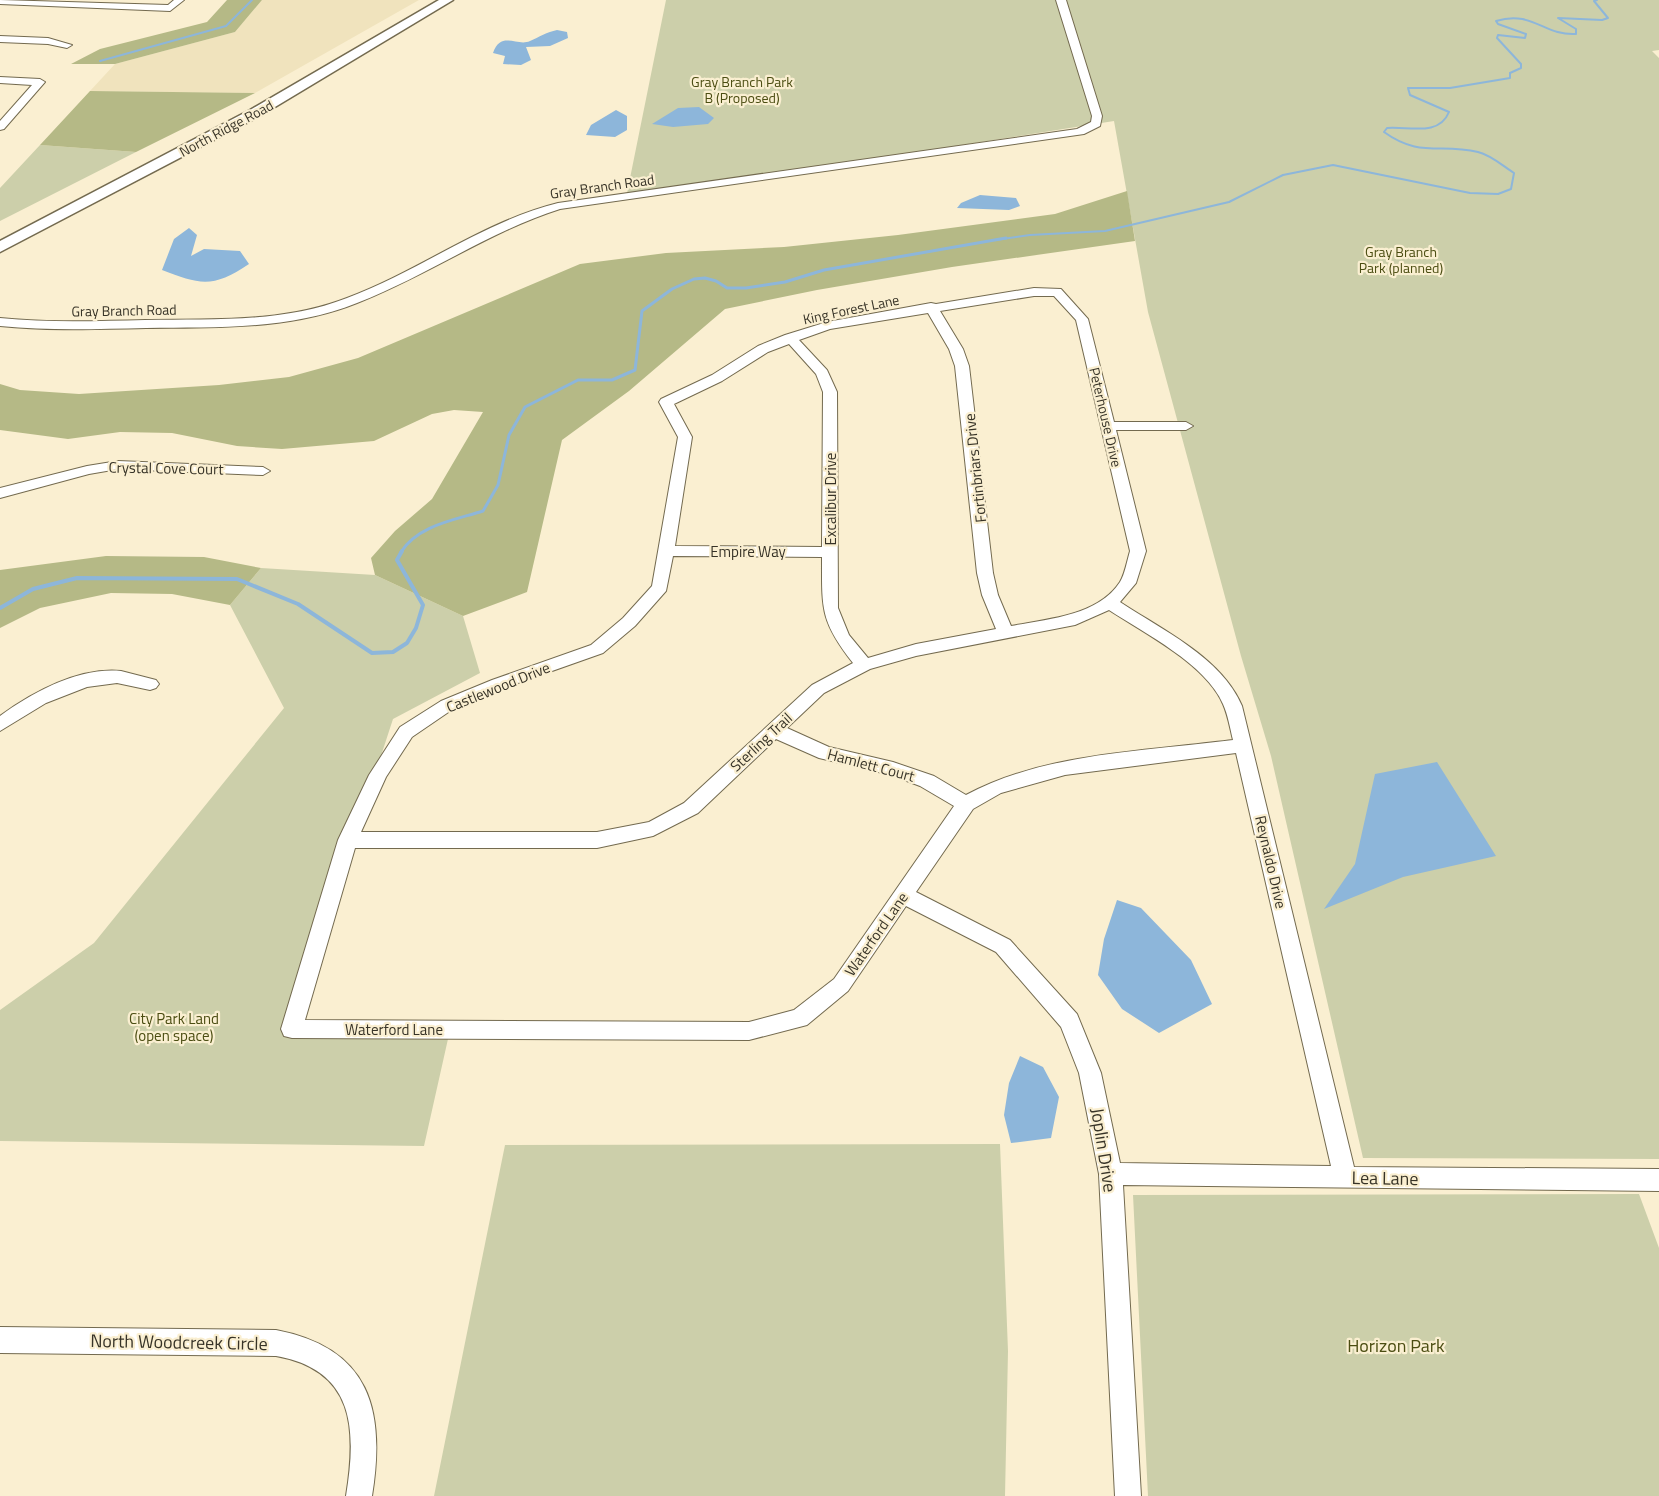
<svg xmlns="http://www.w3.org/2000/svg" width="1659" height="1496" font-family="'Titillium Web',sans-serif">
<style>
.built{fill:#f0e3bd}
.green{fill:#cccfaa}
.forest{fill:#b5b986}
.water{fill:#8db6da}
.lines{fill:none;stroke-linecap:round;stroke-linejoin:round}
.stream-far2{stroke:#8db6da;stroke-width:2}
.stream-far1{stroke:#8db6da;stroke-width:3}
.stream{stroke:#8db6da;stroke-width:4}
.minor-casing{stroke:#736a4f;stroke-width:2}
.major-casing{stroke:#736a4f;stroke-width:3}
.minor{fill:#fff;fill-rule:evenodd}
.major{fill:#fff;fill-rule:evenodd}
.labels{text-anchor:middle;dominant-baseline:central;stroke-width:4.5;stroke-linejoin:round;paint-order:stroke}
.far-park-label{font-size:14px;fill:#4b4d12;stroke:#faefd1}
.far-street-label{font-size:14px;fill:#373327;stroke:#faefd1}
.street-label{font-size:15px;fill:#373327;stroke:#faefd1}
.park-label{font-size:15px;fill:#4b4d12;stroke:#faefd1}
.near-street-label{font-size:18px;fill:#373327;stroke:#faefd1}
.near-park-label{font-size:18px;fill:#4b4d12;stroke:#faefd1}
</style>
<rect width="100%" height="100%" fill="#faefd1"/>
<path class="built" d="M262,0H419L255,93L90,91L115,64L235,32Z"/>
<path class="green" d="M666,0H1659V50L1652,51L1659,58V1159L1363,1158L1271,756L1241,656L1148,312L1114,121L626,198Z
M40,145L136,152L0,221V188Z
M261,568L375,575L463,616L480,673L393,719L292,1028L450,1030L424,1146L0,1141V1010L94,943L284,708L230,605Z
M1000,1144L1008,1351L1005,1496H434L505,1145Z
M1639,1194L1659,1248V1496H1148L1133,1195Z"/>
<path class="forest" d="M227,0H262L235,32L115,64H71L100,49L207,22Z
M90,91L255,93L136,152L40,145Z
M1127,191L1135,241L952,267L817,290L725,309L629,391L562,440L527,592L463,616L375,575L371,558L395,531L432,499L483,412L454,410L432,414L374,441L282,449L237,446L172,433L120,432L68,439L0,430V384L20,390L79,394L219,385L289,377L358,358L580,264L666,253L784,247L898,235L1055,214Z
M106,556L204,557L261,568L230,605L172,594L111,593L40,608L0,628V570Z"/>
<path class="water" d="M557,30L567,32L568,38L550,46L526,47L531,60L521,65L503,64L505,56L493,53C501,30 517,47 530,41C539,37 547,32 557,30Z
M699,107L714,118L708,124L673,127L652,124L678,108Z
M616,110L627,116V130L615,137L586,135L591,125Z
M980,195L1016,198L1020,206L1009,210L957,208L961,203Z
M189,228L197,235L191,256L204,249L240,251L249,264C214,288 200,285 162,270L174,239Z
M1437,762L1496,856L1403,877L1324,909L1355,864L1375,774Z
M1117,900L1141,908L1191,960L1212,1004L1159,1033L1122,1009L1098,975L1104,939Z
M1020,1056L1043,1067L1059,1097L1051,1138L1011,1143L1004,1115L1009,1083Z"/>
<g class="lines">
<path class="stream-far2" d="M100,61L226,26L252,0
M995,240L1030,235L1105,231L1229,202L1283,175L1333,165L1470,193L1498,194L1511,189L1514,173C1503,166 1491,155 1478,152C1440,143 1420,158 1384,132L1387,128C1408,126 1439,137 1449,112L1410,95L1408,88H1450L1510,78V73L1521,68V64L1497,38L1498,35L1525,38L1526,34L1498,24L1496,21C1533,10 1544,36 1576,34V29L1558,18L1602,20L1608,18L1594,1L1597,0"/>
<path class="stream-far1" d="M401,552C418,525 455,520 483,511L498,485L509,435L525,407L578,380H612L635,370L642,311L672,289L694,279L705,278L716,281L727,288H746L785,282L824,270L1006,238"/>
<path class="stream" d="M0,608L33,589L77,578L237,579L298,604L372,653L393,652L407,643L416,628L423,605L397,560L402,551"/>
<defs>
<path id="minor" d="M0,0L168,5L174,0H184L170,11L0,4Z
M1056,0H1066L1102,116L1100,126L1084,134L560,209C488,232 427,276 357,303C290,330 217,327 146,328C97,329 49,331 0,326V318C49,323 97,321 145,320C213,319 283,323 347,298C420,271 482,222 558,203L1077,129L1091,122L1092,116Z
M0,36L48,38L72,45L67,48L48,44L0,42Z
M0,77L40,79L45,82L4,129L0,130V121L32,85L0,83Z
M1034,288L1061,289L1088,319L1114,422H1186L1193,426L1186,430H1116L1146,551L1136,583L1120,602C1162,630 1221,657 1242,706L1354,1167L1659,1169V1191L1123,1185L1141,1496H1115L1099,1174L1079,1073L1061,1027L996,952L906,906L848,991L807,1025L749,1040L292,1038L284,1036L281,1029L338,840L369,775L400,727L441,701L492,680L591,645L623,618L652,586L678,437L659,402L661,399L712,375L758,346L785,335L827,322L931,303L936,304ZM1034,296H1054L1076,320L1130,551C1127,561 1125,574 1120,582C1098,616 1047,619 1011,626L998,595L993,573L969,366L963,349L940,311ZM928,313L949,349L955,366L977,573L982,595L996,629L916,644L868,658L849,635L838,608L837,392L827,370L799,340L830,329ZM789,344L816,374L823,392L822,547L675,546L692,437L674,404L722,381L768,352ZM673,556L822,557C822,609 820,621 853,663L812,685L684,803L649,822L597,832H361L386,777L412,737L453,709L504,688L603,653L635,626L666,591ZM1109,610C1144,633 1206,664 1223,704C1228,715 1230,728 1233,740C1146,751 1043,753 966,795L934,776L893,762L829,747L787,728L824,693L870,669L916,656L1075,625ZM776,739L819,758L891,775L920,786L954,806L834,979L794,1010L749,1022L305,1020L355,848H597L653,836L698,813ZM1236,753L1331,1166L1120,1163L1101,1073L1077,1014L1010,940L916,892L973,809L1001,793L1065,775Z
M118,461L263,467L270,471L263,475L118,469L89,474L0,498V488L87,466Z
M121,671L156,680L159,684L156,688L150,690L117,683L87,687L46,703L0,731V716C33,692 79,667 121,671Z
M0,1327L276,1330C370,1348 386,1410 372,1496H346C357,1429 355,1370 276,1356L0,1353Z"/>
<path id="major" d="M439,0H453L260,116L0,252V241L250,110Z"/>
</defs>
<use href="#minor" class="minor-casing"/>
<use href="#major" class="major-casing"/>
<use href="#minor" class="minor"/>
<use href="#major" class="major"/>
</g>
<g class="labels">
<g class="far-park-label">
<text x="742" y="81">Gray Branch Park<tspan x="742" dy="16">B (Proposed)</tspan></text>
<text x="1401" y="251">Gray Branch<tspan x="1401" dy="16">Park (planned)</tspan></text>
</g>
<g class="far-street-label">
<text transform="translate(226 128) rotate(-28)">North Ridge Road</text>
<text transform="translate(602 186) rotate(-8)">Gray Branch Road</text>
<text transform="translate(851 309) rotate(-12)">King Forest Lane</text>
<text transform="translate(124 310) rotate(-1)">Gray Branch Road</text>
<text transform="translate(1106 417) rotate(77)">Peterhouse Drive</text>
</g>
<g class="street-label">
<text transform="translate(166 468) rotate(1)">Crystal Cove Court</text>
<text transform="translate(975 468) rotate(-96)">Fortinbriars Drive</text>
<text transform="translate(830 499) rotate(-90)">Excalibur Drive</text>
<text x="748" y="551">Empire Way</text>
<text transform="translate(498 687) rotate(-22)">Castlewood Drive</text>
<text transform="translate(761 742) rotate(-43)">Sterling Trail</text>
<text transform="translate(871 765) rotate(15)">Hamlett Court</text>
<text transform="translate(1271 862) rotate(77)">Reynaldo Drive</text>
<text transform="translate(876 934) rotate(-55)">Waterford Lane</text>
<text x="394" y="1029">Waterford Lane</text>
</g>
<g class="park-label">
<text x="174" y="1018">City Park Land<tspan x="174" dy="17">(open space)</tspan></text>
</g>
<g class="near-street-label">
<text transform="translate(1104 1150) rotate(81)">Joplin Drive</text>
<text transform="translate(1385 1178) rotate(1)">Lea Lane</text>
<text transform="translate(179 1342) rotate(1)">North Woodcreek Circle</text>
</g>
<g class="near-park-label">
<text x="1396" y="1345">Horizon Park</text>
</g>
</g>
</svg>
